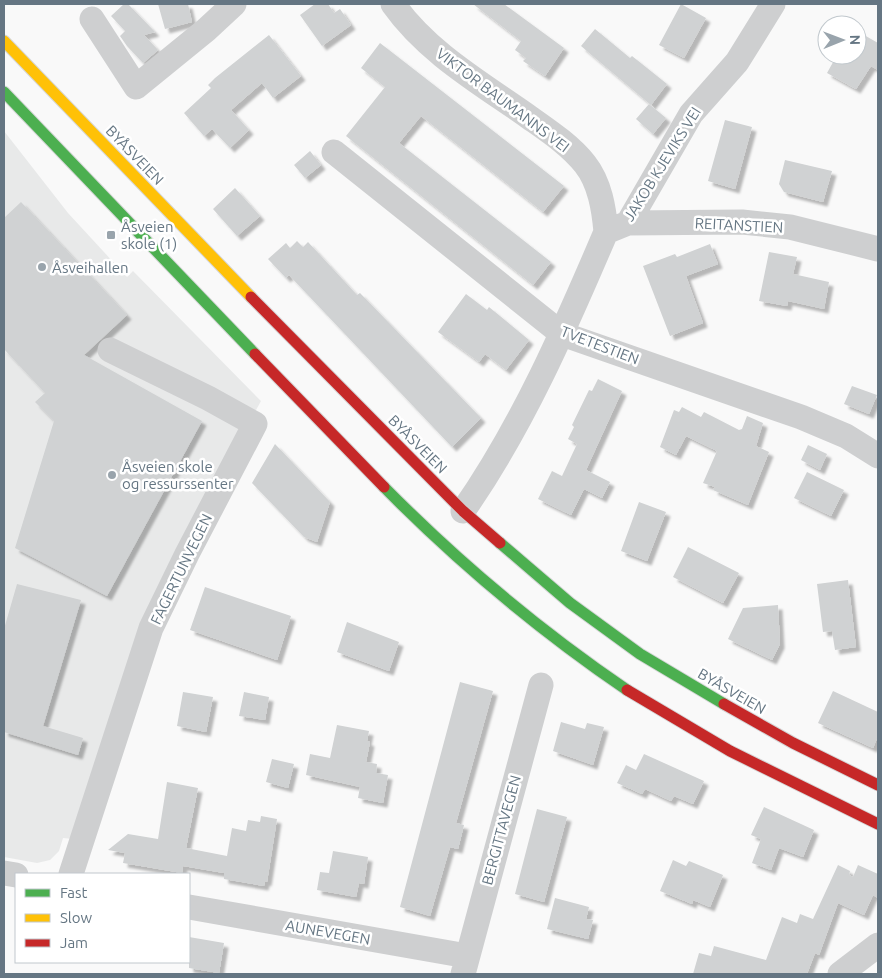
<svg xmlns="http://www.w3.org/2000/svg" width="882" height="978" font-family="Ubuntu,sans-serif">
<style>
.built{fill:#e8e9e9}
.building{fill:#d0d2d3;filter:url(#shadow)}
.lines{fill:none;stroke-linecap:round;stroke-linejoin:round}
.fast-casing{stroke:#d5d6d7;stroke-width:13}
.slow-casing{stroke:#d5d6d7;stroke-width:13}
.jam-casing{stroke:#d5d6d7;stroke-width:13}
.street{stroke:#cecfd0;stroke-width:25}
.fast{stroke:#4caf50;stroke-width:11}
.slow{stroke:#ffc107;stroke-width:11}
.jam{stroke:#c62828;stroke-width:11}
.poi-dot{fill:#99a4ac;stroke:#fff;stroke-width:2}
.labels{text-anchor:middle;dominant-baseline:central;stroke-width:5;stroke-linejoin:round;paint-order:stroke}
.street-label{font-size:15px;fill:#657683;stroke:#fff}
.poi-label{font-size:15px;fill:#657683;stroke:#fff;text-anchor:start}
</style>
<defs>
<filter id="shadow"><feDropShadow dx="4.5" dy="4.5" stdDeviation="1" flood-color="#0004"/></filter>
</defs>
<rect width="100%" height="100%" fill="#f9f9f9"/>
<path class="built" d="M4,131L68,213L127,277L133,271L261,401L179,549L73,839L63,838L59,851L50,860L37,863L4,857Z"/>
<path class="building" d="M124,4H128L155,32L144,35L158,50L143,63L127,46L120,36L125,31L111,16Z
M158,4H188L192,22L165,29Z
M315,4H328L334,13L340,9L351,25L322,46L300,15Z
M473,4H504L564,48L545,76L523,61L526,58L515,50L521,41Z
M681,4L706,18L684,58L659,45Z
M595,29L630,58L632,56L667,84L651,105L581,46Z
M857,31L878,43V70L871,66L856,89L827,73L837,55H857Z
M269,35L301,76L273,98L262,83L231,110L249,130L230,148L212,129L204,136L184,113L211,88L208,85L215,78Z
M380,43L564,186L543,212L421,116L399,143L551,262L533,285L346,136L385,87L361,68Z
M649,104L666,118L653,134L636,119Z
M725,120L752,127L735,189L708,181Z
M310,151L321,165L305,178L294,165Z
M785,160L832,171L823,202L784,192L779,184Z
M235,188L260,216L237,236L213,209Z
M21,202L127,315L84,355L202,421L107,596L15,548L54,421L35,402L45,393L4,349V218Z
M297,241L303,247L308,242L357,295L360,293L481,418L452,447L289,275L286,278L268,259L286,243L290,248Z
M710,244L718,264L686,276L703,323L670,336L643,266L675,254L677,257Z
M769,252L797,257L793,274L829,282L824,309L788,301L787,306L759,301Z
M466,294L487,310L489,307L529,340L506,370L485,354L479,362L438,332Z
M598,379L622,391L586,470L610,482L602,498L584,489L571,515L538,499L552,471L562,476L577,444L568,439L574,427L572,425L589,390L592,391Z
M852,386L877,395L869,414L844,404Z
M682,407L701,417L704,412L739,430L742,429L747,416L763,423L756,446L769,452L748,505L713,490L715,487L703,483L717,451L686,436L676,455L660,447L674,410L679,412Z
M275,444L330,502L317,542L304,537L252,483Z
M808,445L827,454L820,470L801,460Z
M807,472L844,490L831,516L794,498Z
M639,502L666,512L647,561L621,551Z
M688,547L739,573L723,603L673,577Z
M848,580L856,647L835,650L832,631L823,632L817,584Z
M17,584L81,600L43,726L83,738L78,755L4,732V629Z
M205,587L291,616L277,660L190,630Z
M778,605L780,644L772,660L728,639L743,608Z
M347,622L399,642L389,671L337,652Z
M460,682L493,691L456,823L464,825L458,849L450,847L430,916L400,907Z
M833,691L878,712V736L873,748L818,723Z
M183,692L213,697L206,732L177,726Z
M244,692L269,697L265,720L239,716Z
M561,722L585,729L587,723L604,727L593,765L553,751Z
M337,725L369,731L367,741L370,742L366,762L377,764L376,773L388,775L383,803L358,798L360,787L306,775L310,754L330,758Z
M644,754L704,781L693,804L674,796L671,801L645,789L642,794L617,783L626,765L636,770Z
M272,759L294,764L288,788L266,782Z
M167,782L198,788L186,848L227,856L232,828L246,831L248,820L260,822L261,816L277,819L267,882L265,881L264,886L224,879V873L183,866L182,873L123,863L125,853L108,850L128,834L158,839Z
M764,807L814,830L803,857L779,848L771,870L752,863L761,839L751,835Z
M537,809L567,817L544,902L515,894Z
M333,851L368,857L364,884L359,883L356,897L317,890L320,872L329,873Z
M673,860L686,866L689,861L723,875L710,907L693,900L692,904L660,891Z
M838,865L850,871L849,875L853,877L858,865L878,874V898L873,895L864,915L838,903L819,955L815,953L807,974H693L699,953L711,956L714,946L766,960L782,917L797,923L800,914L813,919Z
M555,898L589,907L586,919L593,920L588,939L547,929Z
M189,937L224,943L219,973L189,968Z"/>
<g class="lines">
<defs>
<path id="fast" d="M4,92L255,354
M384,487C459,563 539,630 627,690
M500,543L570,603L640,654L724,704"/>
<path id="slow" d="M4,41L251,297"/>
<path id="jam" d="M251,297L463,511L500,543
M255,354L384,487
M627,690L730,751L878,824
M724,704L793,743L878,785"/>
</defs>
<use href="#fast" class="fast-casing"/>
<use href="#slow" class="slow-casing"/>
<use href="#jam" class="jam-casing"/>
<path class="street" d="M393,4C427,52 479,82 526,115C547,130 569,144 585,164C600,183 604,209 606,232
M92,19L136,87L206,30L234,4
M334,152L562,334L801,417L846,436L878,456
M628,223L742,222L790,227L878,249
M463,511C523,425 565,328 606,232L628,223L691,114L737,62L773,4
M4,873L16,875
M71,874L151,628L187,554L255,424L208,398L110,350
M189,907L467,956
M463,974L541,685
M840,974L878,945"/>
<use href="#fast" class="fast"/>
<use href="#slow" class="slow"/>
<use href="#jam" class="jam"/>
</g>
<g class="poi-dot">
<rect x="106" y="230" width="10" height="10" rx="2.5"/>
<circle cx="42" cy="267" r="5"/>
<circle cx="112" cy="475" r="5"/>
</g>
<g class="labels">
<g class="street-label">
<text transform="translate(503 100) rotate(37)">VIKTOR BAUMANNS VEI</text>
<text transform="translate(135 155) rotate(46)">BYÅSVEIEN</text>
<text transform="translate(662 164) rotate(-58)">JAKOB KJEVIKS VEI</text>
<text transform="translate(739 225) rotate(3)">REITANSTIEN</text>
<text transform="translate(600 345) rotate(21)">TVETESTIEN</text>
<text transform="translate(418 444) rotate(45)">BYÅSVEIEN</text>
<text transform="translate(181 569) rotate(-64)">FAGERTUNVEGEN</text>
<text transform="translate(732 691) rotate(30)">BYÅSVEIEN</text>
<text transform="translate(501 830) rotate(-75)">BERGITTAVEGEN</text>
<text transform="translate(328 932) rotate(10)">AUNEVEGEN</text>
</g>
<g class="poi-label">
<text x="121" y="226">Åsveien<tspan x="121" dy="17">skole (1)</tspan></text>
<text x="52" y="267">Åsveihallen</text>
<text x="122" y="466">Åsveien skole<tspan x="122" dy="17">og ressurssenter</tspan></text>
</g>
</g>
<rect width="882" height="978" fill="none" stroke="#657683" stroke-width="10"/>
<rect x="15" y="873" width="175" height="90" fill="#ffffff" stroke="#c1c8cd"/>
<rect x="25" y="889" width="25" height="8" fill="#4caf50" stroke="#c1c8cd"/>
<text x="60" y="898" font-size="15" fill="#657683">Fast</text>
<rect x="25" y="914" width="25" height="8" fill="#ffc107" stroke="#c1c8cd"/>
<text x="60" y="923" font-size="15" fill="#657683">Slow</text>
<rect x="25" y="939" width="25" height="8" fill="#c62828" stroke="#c1c8cd"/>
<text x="60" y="948" font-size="15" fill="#657683">Jam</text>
<g transform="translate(842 40) rotate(89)"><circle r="24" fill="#ffffff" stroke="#c1c8cd"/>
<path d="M0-4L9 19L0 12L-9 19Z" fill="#99a4ac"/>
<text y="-8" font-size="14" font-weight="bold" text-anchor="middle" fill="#657683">N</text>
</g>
</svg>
